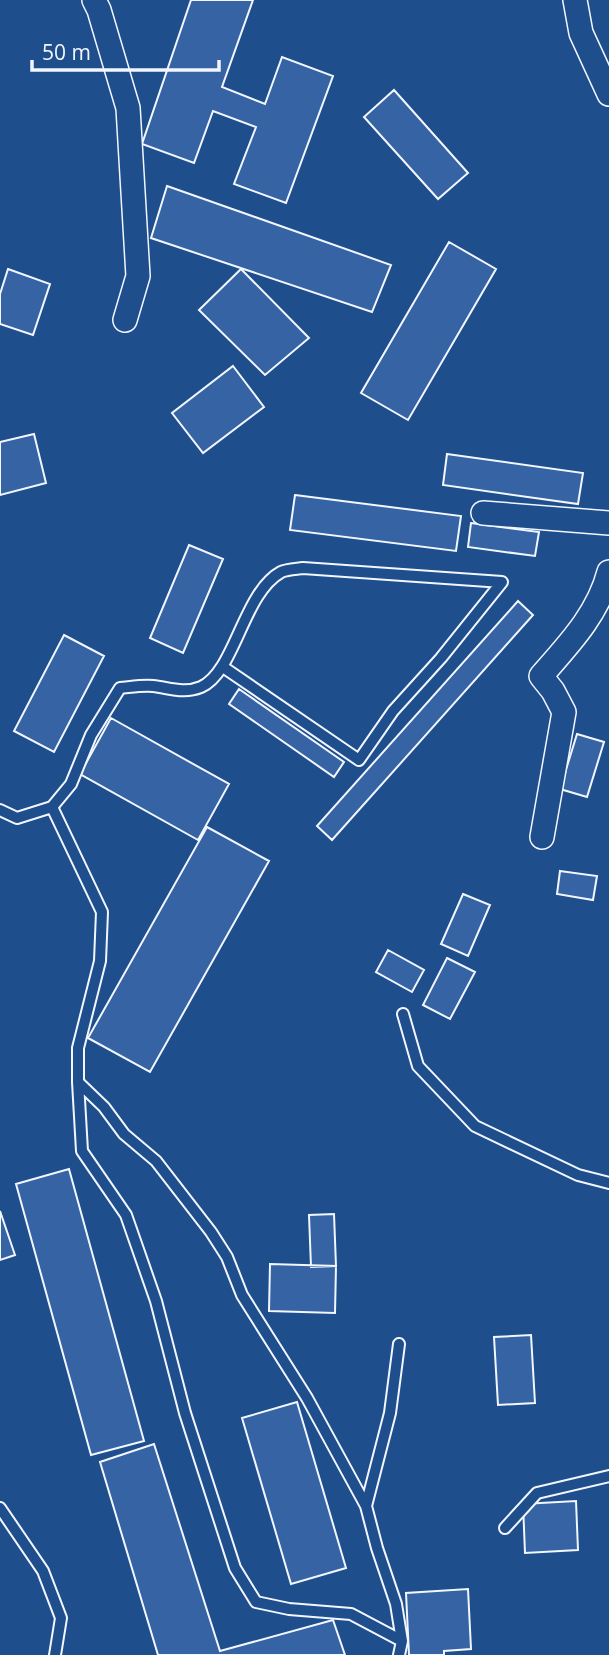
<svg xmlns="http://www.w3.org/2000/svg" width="609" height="1655" font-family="'Open Sans',sans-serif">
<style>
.building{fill:#3563a3;stroke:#f2f6ff;stroke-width:2}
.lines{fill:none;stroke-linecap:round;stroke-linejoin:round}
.lane-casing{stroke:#f2f6ff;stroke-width:14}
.street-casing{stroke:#f2f6ff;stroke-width:26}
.lane{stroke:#1f4e8c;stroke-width:10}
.street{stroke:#1f4e8c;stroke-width:23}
</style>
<rect width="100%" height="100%" fill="#1f4e8c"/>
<path class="building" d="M191,0H253L222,87L265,104L282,57L333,76L286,203L234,184L256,127L213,111L194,163L142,144Z
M394,90L468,173L438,199L364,117Z
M167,186L391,265L372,312L151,238Z
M449,242L496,269L408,420L361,393Z
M8,269L50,284L33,335L0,324V294Z
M241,269L309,338L265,375L199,310Z
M233,366L264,407L203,453L172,413Z
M34,434L46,483L0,495V442Z
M447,454L583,473L578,504L443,485Z
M295,495L461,516L456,551L290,530Z
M471,523L539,532L535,556L468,547Z
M189,545L223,559L183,653L150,638Z
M518,601L533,615L332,840L317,826Z
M64,635L104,656L54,752L14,731Z
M239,689L344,762L334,777L229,704Z
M111,718L229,784L198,840L80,774Z
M577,734L604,742L587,797L560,789Z
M207,827L269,861L150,1072L88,1038Z
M560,871L597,876L593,900L557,894Z
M463,894L490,905L468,956L441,944Z
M388,950L424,970L412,992L376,972Z
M447,958L475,972L450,1019L423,1005Z
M69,1169L144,1441L91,1455L16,1184Z
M0,1211L15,1255L0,1260Z
M334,1214L336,1266L311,1267L309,1215Z
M270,1264L336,1266L335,1313L269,1311Z
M531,1335L535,1403L498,1405L494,1337Z
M297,1402L346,1568L291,1584L242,1418Z
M154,1444L220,1651L333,1620L345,1655H158L100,1462Z
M576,1501L578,1550L525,1553L523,1504Z
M468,1589L471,1649L444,1651V1655H409L406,1593Z"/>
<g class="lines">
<defs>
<path id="lane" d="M52,807L102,912L100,961L78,1048V1082L104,1107L124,1134L156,1161L211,1232L227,1257L242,1295L307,1398L366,1506
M0,810L17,818L52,807L71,784L91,735L120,688C131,687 143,685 153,686C170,688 184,694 201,687C235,672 243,593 281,572C287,569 296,569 303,568L502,582L441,658L393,711L359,760L223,667
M403,1014L418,1066L475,1126L578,1175L609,1183
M78,1082L82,1151L126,1215L156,1301L185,1413L235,1568L256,1602L289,1609L351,1614L402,1641
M399,1344L390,1413L366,1506L377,1548L396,1604L402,1641L399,1655
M0,1508L43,1571L61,1618L55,1655
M505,1528L537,1493L609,1476"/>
<path id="street" d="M94,0L99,10L128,108L138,276L125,320
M575,0L581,33L609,94
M483,513L609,523
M542,837L564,712L553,691L541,676C569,644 598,614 609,572"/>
</defs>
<use href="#lane" class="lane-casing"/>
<use href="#street" class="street-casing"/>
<use href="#lane" class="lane"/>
<use href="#street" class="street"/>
</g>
<path d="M32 60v10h187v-10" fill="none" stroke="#f2f6ff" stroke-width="3.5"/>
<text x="42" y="60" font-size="21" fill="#f2f6ff" stroke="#1f4e8c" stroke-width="5" paint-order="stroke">50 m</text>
</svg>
